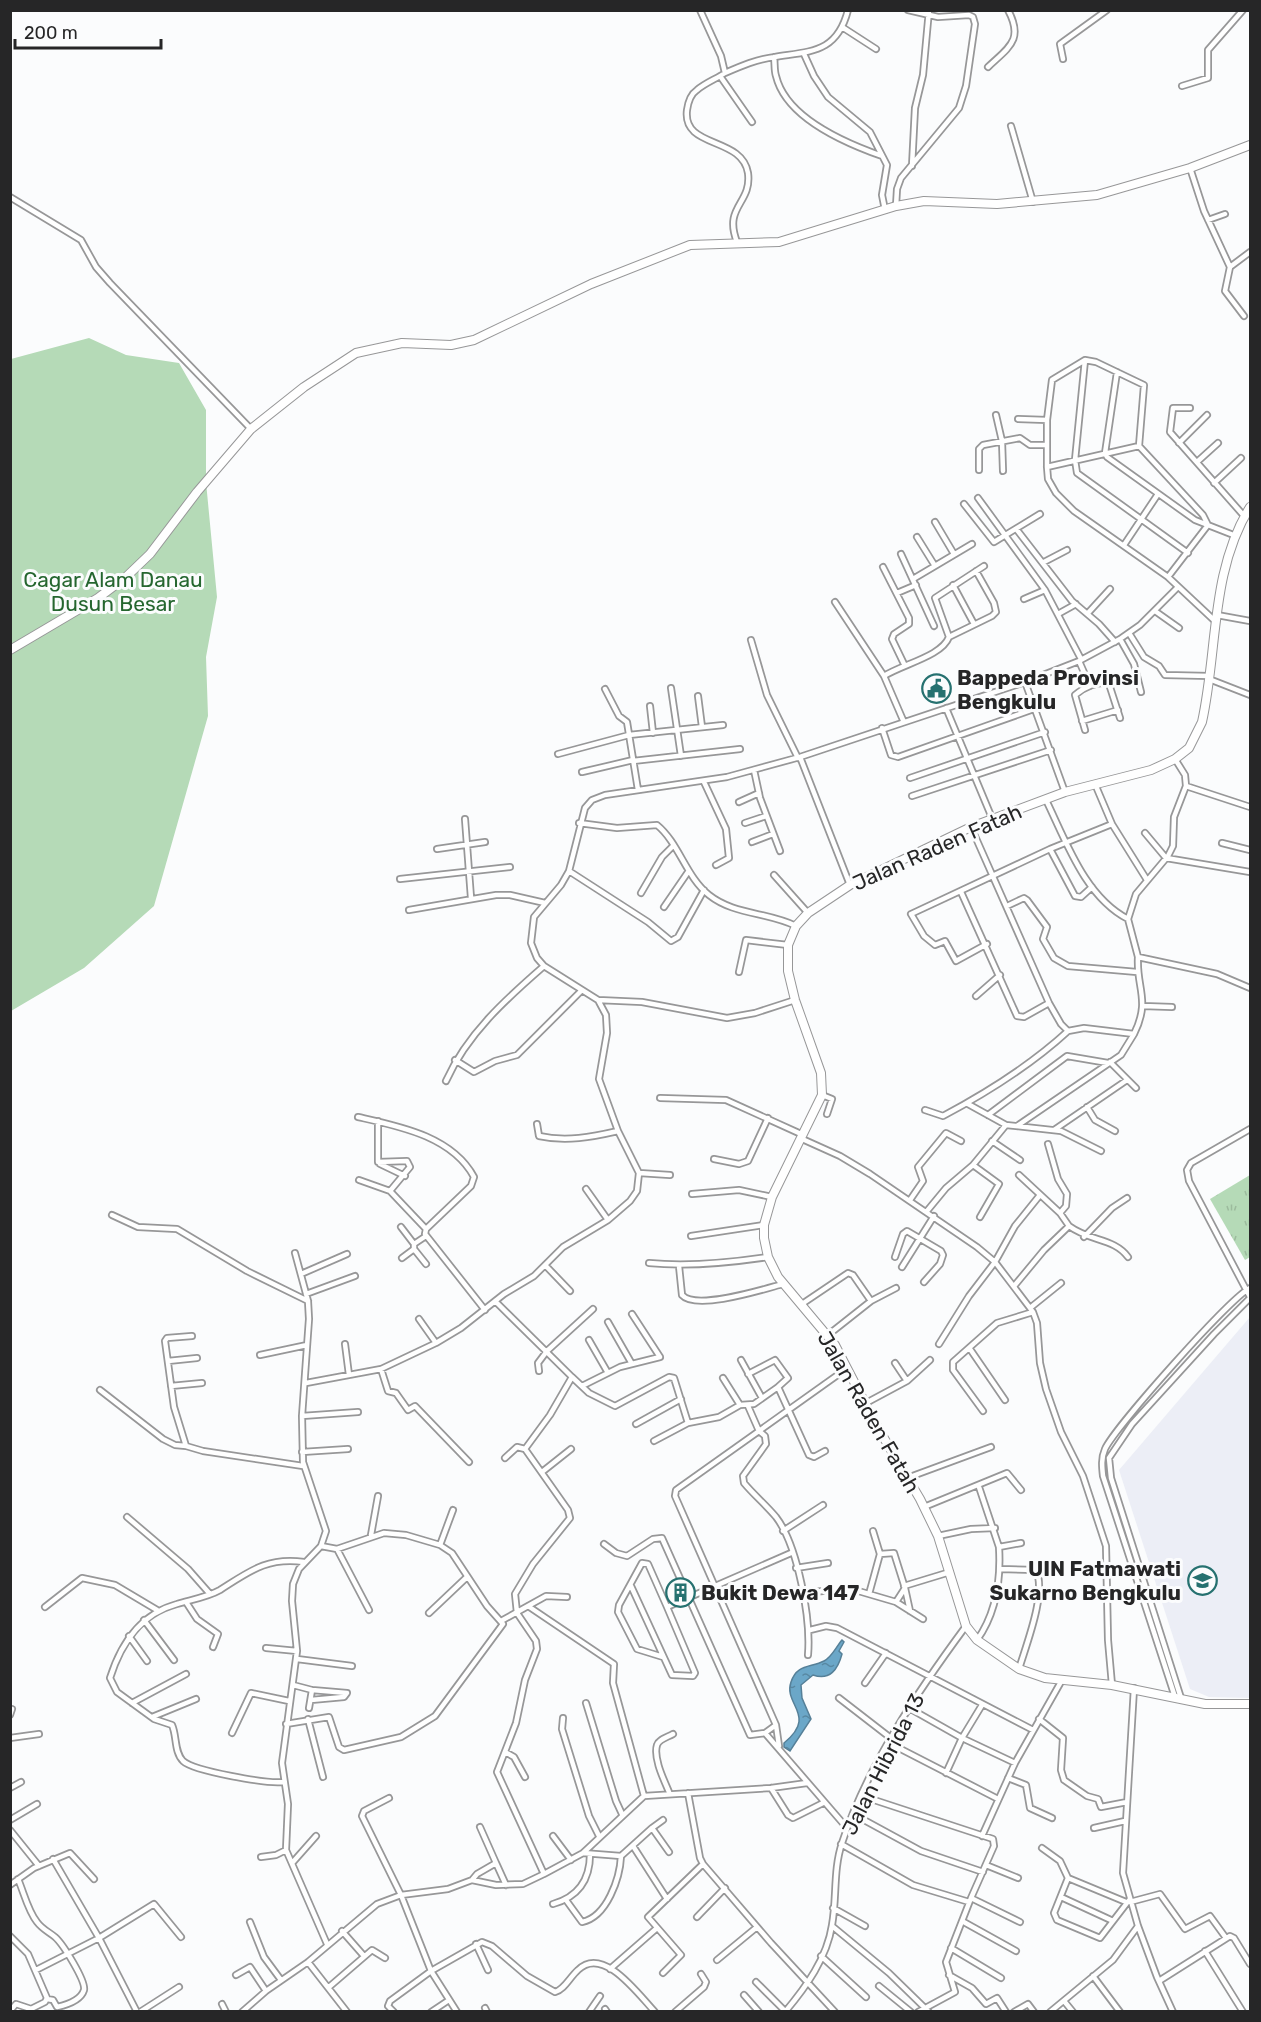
<svg xmlns="http://www.w3.org/2000/svg" width="1261" height="2022" font-family="Rubik,sans-serif">
<style>
.built{fill:#eceef6}
.grass{fill:url(#grass-tufts)}
.green{fill:#b5dab7}
.water{fill:url(#water-ripples);stroke:#568098;stroke-width:1.5}
.lines{fill:none;stroke-linecap:round;stroke-linejoin:round}
.minor-casing{stroke:#979798;stroke-width:8}
.trunk-casing{stroke:#979798;stroke-width:10}
.minor{stroke:#fff;stroke-width:4.5}
.trunk{stroke:#fff;stroke-width:8}
.labels{text-anchor:middle;dominant-baseline:central;stroke-width:6;stroke-linejoin:round;paint-order:stroke}
.park-label{font-size:21px;fill:#25662f;stroke:#fbfcfd}
.poi-label{font-size:21px;font-weight:bold;fill:#262627;stroke:#fbfcfd;text-anchor:start}
.street-label{font-size:21px;fill:#262627;stroke:#fbfcfd}
</style>
<defs>
<pattern id="grass-tufts" width="24" height="20" patternUnits="userSpaceOnUse" patternTransform="scale(1.5)"><rect width="24" height="20" fill="#b5dab7"/><path d="M3 7l-1-3M5 7V3M7 7l1-3M15 17l-1-3M17 17v-4M19 17l1-3" fill="none" stroke="#9cbb9d"/></pattern>
<pattern id="water-ripples" width="26" height="14" patternUnits="userSpaceOnUse" patternTransform="scale(1.5)"><rect width="26" height="14" fill="#6ba7c8"/><path d="M2 4q2-2 4 0t4 0M15 11q2-2 4 0t4 0" fill="none" stroke="#5888a2"/></pattern>
</defs>
<rect width="100%" height="100%" fill="#fbfcfd"/>
<path class="built" d="M1250,1317V1698L1209,1697L1190,1689L1119,1470Z"/>
<path class="grass" d="M1250,1175V1257L1245,1260L1210,1199Z"/>
<path class="green" d="M89,338L126,355L179,363L206,410V482L217,597L206,657L208,716L154,906L84,968L11,1011V359Z"/>
<path class="water" d="M842,1640L844,1642L839,1651L842,1654C838,1669 830,1681 813,1675L801,1685L802,1698L811,1719L790,1751L784,1747V1743C818,1715 783,1705 791,1682C797,1664 810,1668 824,1661C832,1657 836,1647 842,1640Z"/>
<g class="lines">
<defs>
<path id="minor" d="M700,10L721,56L725,73C716,79 705,83 697,90C691,94 688,103 687,110C682,149 742,136 748,173C752,204 723,206 737,242
M842,27L876,49
M804,54L814,76L828,97L870,132L887,165L882,195L885,210
M774,57C775,63 774,70 776,76C786,118 845,143 882,156
M1063,59L1060,44L1107,10
M988,67C1009,47 1024,40 1008,10
M725,73C741,66 757,59 775,57C811,51 837,53 848,10
M720,76L752,122
M1182,86L1208,78V50L1243,10
M1011,126L1033,202
M912,166L915,108L923,75L929,10
M1190,168L1204,211L1230,267L1225,291L1244,316
M10,197L81,240L96,267L110,283L251,429
M896,206L897,189L901,178L959,108L966,86L975,24L973,17L969,15L938,17L908,10
M1208,220L1225,214
M1230,267L1250,252
M1085,360L1075,460L1077,473L1188,553
M1117,372L1105,453L1107,457L1195,520L1236,536
M1190,408H1173L1170,432L1245,517
M996,415L1002,441L1003,471
M1018,419L1047,420
M1179,443L1207,415
M1139,446L1144,385L1096,362L1085,360L1052,380L1047,420V467L1048,479L1056,493L1074,511L1168,577L1216,622
M1197,462L1218,443
M1047,467L1139,446L1203,515L1208,525L1168,577
M979,470V449L983,445L1020,438L1030,445H1046
M1214,483L1241,458
M978,498L1045,590L1081,659
M964,504L994,542L1040,514
M935,522L954,554
M1017,530L1072,601L1099,624L1115,642
M917,537L935,566
M1124,545L1158,494
M901,554L934,626
M1044,562L1067,550
M883,567L909,618V624L894,634L892,639L904,664
M913,579L972,544
M953,585L974,624
M897,593L916,585
M1024,599L1045,590
M835,602L884,676L903,720
M1155,611L1179,628
M1088,613L1110,589
M1058,614L1076,604
M1217,615L1250,621
M1129,633L1144,657L1159,666L1165,675L1210,676
M949,637L992,616L996,612L994,603L976,571
M1120,639L1134,664L1141,692
M751,640L767,695L798,758
M1079,661L1090,686
M884,676C903,664 942,656 949,637L935,598L984,566
M1209,679L1250,695
M1025,682L1065,792
M671,688L681,756
M605,689L619,716L627,722L638,790
M698,696L702,727
M650,706L653,733
M946,708L992,818
M1082,721L1118,710
M882,728L891,755L898,757L1034,709
M1085,730L1075,695C1083,688 1099,680 1109,684L1120,718
M558,754L629,735L723,725
M800,757L850,885
M1175,759L1185,775L1186,786L1174,817L1173,846L1168,856L1136,894L1128,919L1138,957L1217,974L1250,988
M633,761L740,749
M754,770L760,798L780,851
M582,772L633,760
M910,778L1045,732
M704,782L726,829L729,858L716,865
M1095,784L1112,824L1147,880
M1186,786L1250,807
M912,796L1051,750
M1046,800C1066,841 1085,897 1128,919
M739,802L759,793
M465,819L471,898
M579,823L617,828L657,825C679,843 686,877 709,895C734,915 768,912 796,926
M745,823L766,816
M971,827L1049,1003L1061,1024L1068,1031L1084,1028L1134,1034C1151,1000 1136,988 1138,957
M1145,833L1166,858L1250,872
M752,842L773,834
M1222,843L1250,850
M437,849L485,842
M1050,849L1075,896L1081,897L1092,887
M569,871L648,922L671,941L678,937L704,890
M774,875L808,913
M400,879L510,867
M961,892L1017,1016L1024,1017L1049,1003
M641,893L662,857L673,846
M1007,906L1024,898L1027,900L1047,927L1043,939L1054,958L1068,966L1137,972
M664,907L688,872
M409,910L496,895H510L545,903
M987,944L956,961L945,941L935,945L924,936L911,914L1050,849L1112,824
M739,972L746,940L788,945
M976,996L1000,975
M598,1000L642,1002L727,1018L755,1013L795,1000
M1143,1006L1172,1007
M455,1060L474,1072L495,1061L517,1055L581,991
M1110,1062L1136,1088
M446,1081C467,1034 506,999 544,966
M822,1095L832,1099L827,1114
M660,1098L726,1100L801,1134
M968,1104L1006,1125L1061,1131L1101,1151
M1087,1107L1095,1120L1115,1131
M925,1110L943,1116C988,1092 1030,1066 1068,1031
M988,1115L1067,1056L1108,1063
M358,1117C398,1126 452,1136 474,1177L471,1186L426,1229L425,1234L485,1310
M378,1121V1162L407,1161L410,1167L390,1191L426,1229
M537,1124L539,1136C566,1142 592,1137 618,1131
M1017,1126L1121,1055L1134,1034
M1250,1129L1191,1163L1187,1170L1189,1181L1250,1297
M1054,1130L1127,1080
M800,1138L840,1156L870,1174L977,1247L995,1262L1033,1312L1037,1323L1040,1363L1046,1389L1061,1432L1083,1476L1106,1546L1108,1640L1112,1685
M992,1141L1020,1160
M1048,1144L1058,1179L1067,1194L1066,1206L1060,1213
M714,1159L739,1164L748,1161L768,1118
M380,1164L405,1176
M973,1165L999,1184L980,1217
M639,1173L670,1175
M1019,1175L1060,1213L1069,1226
M359,1180L390,1191
M586,1189L608,1220
M692,1194L739,1190L772,1197
M910,1200L923,1181L918,1167L946,1133L961,1141
M927,1211L946,1188L973,1165L1006,1125
M112,1215L138,1227L177,1229L247,1271L308,1301
M401,1227L414,1244L426,1236
M691,1236L764,1225
M1084,1237L1112,1208L1127,1198
M414,1244V1249L426,1264
M295,1253L308,1301L309,1319L302,1416L303,1462L326,1531L321,1546L299,1569L293,1584L292,1601L297,1651L282,1763L288,1804L286,1850L327,1944
M895,1257L903,1234L907,1231L941,1251L943,1255L940,1264L924,1282
M402,1258L414,1249
M649,1263C689,1267 728,1263 768,1257
M545,1265L570,1291
M679,1266L682,1295C696,1311 764,1289 783,1284
M902,1267L934,1216
M301,1274L347,1254
M1015,1285L1044,1250L1069,1226C1091,1242 1114,1238 1128,1257
M306,1294L355,1276
M495,1301L572,1377L550,1415L525,1449
M802,1304L848,1273L853,1275L871,1301
M1030,1308L1061,1283
M419,1319L436,1343
M608,1322L632,1364
M828,1335L871,1301L896,1288
M192,1336L167,1338L165,1341L174,1407L186,1446L203,1451L303,1466
M589,1340L608,1373
M345,1344L349,1375
M939,1344L969,1296L995,1262L1015,1226L1040,1195
M970,1349L1005,1400
M260,1355L307,1345
M741,1360L762,1398
M168,1361L197,1358
M895,1363L907,1381
M381,1369L388,1391L396,1393L408,1410L415,1406L469,1462
M539,1371L538,1363L547,1351L593,1309
M748,1374L775,1360L788,1378L778,1387
M572,1377L589,1393L615,1406L669,1377L674,1378L688,1423
M723,1378L740,1405
M306,1383L381,1369L436,1343L461,1328L504,1294L534,1276L563,1247L608,1220L630,1201L637,1191L639,1173L618,1131L599,1079L607,1033L606,1015L598,1000L544,966L537,958L531,943L534,917L561,885L569,871L585,808L592,800L605,795L727,777L800,757L1025,682L1079,661L1120,639L1140,625L1178,587
M171,1386L202,1383
M582,1386L620,1367L660,1357L632,1314
M100,1390L163,1439L175,1445L186,1446
M866,1403L907,1381L930,1360
M983,1411L953,1370V1362L997,1323L1033,1312
M302,1416L358,1412
M636,1424L681,1399
M654,1441L688,1423L719,1417L740,1405L754,1404L778,1387L809,1455L814,1457L825,1451
M302,1452L348,1449
M542,1472L571,1449
M907,1478L991,1447
M979,1487L999,1547L1021,1543
M924,1507L1007,1473L1021,1490
M127,1517L188,1569L210,1594
M783,1531L823,1505
M873,1531L880,1554
M371,1535L378,1496
M938,1536L971,1529L995,1528
M604,1544L616,1553L627,1556L653,1539L662,1538L750,1735L765,1733L776,1725L675,1496L676,1490L759,1431L748,1406
M440,1545L453,1510
M337,1549L369,1610
M796,1568L828,1563
M1000,1569L1036,1570C1047,1593 1026,1645 1019,1669
M631,1586L672,1675L693,1676L695,1673L667,1607L791,1553
M904,1586L950,1572
M905,1588L910,1611
M855,1590L896,1602L923,1619
M804,1593L823,1591
M869,1594L880,1554L894,1553L905,1588L896,1602
M186,1602L197,1619L218,1634L213,1647
M528,1606L614,1664L613,1683L644,1796
M45,1607L82,1578L115,1585L157,1610
M429,1613L467,1577
M144,1620L174,1660
M501,1621L546,1596L567,1597
M810,1630L826,1626L837,1628L1033,1730
M129,1636L147,1661
M977,1640C997,1612 1001,1580 999,1547
M266,1648L297,1651
M808,1655C811,1619 798,1546 776,1517C766,1505 754,1495 744,1483L743,1476L766,1444L765,1436L759,1431L846,1369
M663,1657L637,1649L618,1612L619,1605L642,1563L648,1564L667,1607
M297,1659L352,1666
M865,1683L886,1653
M293,1685L312,1690L347,1693L344,1697L311,1700
M1134,1688L1123,1873L1138,1926L1157,1977L1173,2012
M1175,1697L1103,1476C1102,1467 1101,1458 1105,1449C1115,1427 1230,1298 1250,1288
M839,1698L892,1739
M1181,1698L1111,1478L1109,1458L1132,1424L1214,1334L1250,1298
M132,1703L186,1674
M586,1703L616,1801L622,1814
M309,1708L312,1690
M909,1708L962,1738L982,1705
M10,1715L12,1709
M152,1717L196,1699
M563,1718L562,1729L589,1816L599,1836
M308,1719L323,1777
M1039,1719L1063,1738L1061,1770L1064,1780L1087,1796L1098,1799L1101,1807L1127,1802
M286,1724L329,1717L339,1747L344,1750L401,1737L435,1716L503,1624L487,1606L452,1553L440,1545L406,1535L384,1533L337,1549L321,1546
M776,1725L779,1746
M232,1733L251,1693L289,1701
M765,1733L847,1828
M10,1738L39,1734
M889,1743L998,1799
M505,1752L514,1757L525,1777
M946,1773L962,1738L1015,1763
M1008,1778L1026,1785L1030,1808L1052,1818
M283,1782C267,1784 194,1771 183,1761C174,1752 177,1736 172,1725L154,1719L117,1692L110,1678C121,1643 140,1614 177,1604C190,1600 208,1597 220,1590C250,1571 267,1557 304,1562
M10,1788L21,1782
M771,1788L788,1815L793,1818L823,1803
M669,1792C664,1780 653,1758 657,1745C659,1739 668,1737 673,1734
M688,1793L700,1858L703,1864L771,1943L835,2012
M862,1796L993,1839L994,1846L971,1898
M389,1798L364,1811L362,1816L401,1895L431,1971L457,2012
M853,1814L921,1851L983,1872
M10,1820L37,1804
M652,1828L663,1820
M1094,1828L1125,1821
M10,1830L39,1866
M553,1836L571,1860
M982,1836L1015,1763L1062,1680
M841,1844L913,1885L969,1902
M633,1846L667,1899
M1042,1848L1060,1861L1068,1878L1054,1913L1057,1920L1100,1938L1130,1899
M583,1853L621,1856L652,1828L669,1852
M261,1857L276,1855L286,1850
M53,1859L99,1938L137,2012
M293,1862L316,1836
M496,1863L506,1885
M986,1865L1018,1878
M544,1874L583,1853L644,1796L771,1788L807,1783
M1068,1878L1126,1902
M18,1879C24,1893 28,1911 37,1922C42,1929 49,1932 55,1937C63,1944 86,1981 84,1990C81,2000 66,2005 57,2007L53,2000L47,1999
M472,1880L477,1874L496,1863L480,1827
M10,1885L34,1868L70,1853L94,1879
M1061,1897L1113,1921
M566,1900L582,1922C607,1917 620,1878 621,1856
M1130,1902L1160,1894L1185,1929L1210,1916L1226,1938
M553,1904C578,1897 590,1880 590,1854
M833,1908L865,1926
M697,1917L725,1888
M962,1921L1016,1951
M250,1922L264,1957L281,1980
M832,1926L889,1973L929,2012
M342,1931L364,1956
M10,1936L28,1954L47,1998L45,2002L31,2009L16,2004L10,2011
M476,1944L488,1970
M951,1948L1001,1978
M1205,1951L1243,2012
M821,1956L866,1997
M717,1960L757,1927
M308,1962L347,2012
M610,1969L657,1928
M36,1970L99,1938L154,1904L181,1937
M663,1973L681,1955L648,1917L703,1864
M236,1975L250,1967L266,1991
M949,1975L972,1988L986,2004L997,1998L1006,2012
M1093,1976L1120,2012
M1159,1981L1230,1936L1234,1938L1250,1964
M756,1982L785,2011
M879,1986L911,2012
M329,1987L372,1950L385,1958
M744,1995L759,2012
M1064,2001L1073,2012
M222,2004L226,2012
M485,2008L487,2012
M605,2009L607,2012
M140,2012L179,1987
M242,2012L266,1991L308,1962L377,1904L401,1895L448,1889L472,1880L496,1885L523,1884L544,1874L497,1772L516,1723L525,1680L537,1649L536,1641L517,1613L515,1594L533,1564L570,1518L568,1510L525,1449L517,1447L505,1458
M394,2012L388,2006L390,2001L431,1971L482,1942L492,1946L527,1976L555,1992C564,1990 570,1977 578,1970C603,1945 638,1994 655,2012
M431,2012L449,2000
M589,2012L600,1996
M675,2012L704,1987L706,1982L701,1974
M785,2012C806,1987 827,1958 832,1925C837,1898 833,1870 842,1843C867,1766 918,1691 966,1626
M918,2012L955,1992L946,1962L971,1898L1020,1922
M1014,2012L1028,2004L1034,2012
M1050,2012L1113,1960L1138,1926"/>
<path id="trunk" d="M1250,507C1210,572 1218,650 1202,722L1189,748L1175,759L1151,770L1065,792L971,827L850,885L808,913L796,926L788,945V971L795,1000L821,1073L822,1095L772,1197L764,1225V1238L768,1257L778,1277L835,1345L878,1428L920,1499L938,1536L966,1626L977,1640L1019,1669L1045,1678L1112,1685L1205,1704H1250
M10,650L98,598L126,577L150,554L197,492L251,429L304,387L356,353L402,343L451,345L474,340L591,284L690,245L779,242L896,206L924,201L997,204L1097,195L1190,168L1250,145"/>
</defs>
<use href="#minor" class="minor-casing"/>
<use href="#trunk" class="trunk-casing"/>
<use href="#minor" class="minor"/>
<use href="#trunk" class="trunk"/>
</g>
<defs>
<symbol id="civic-ring" viewBox="-11 -11 22 22"><circle r="9.5" fill="#fbfcfd" stroke="#267170" stroke-width="1.5"/><path d="M-.6-6.5H3V-4.5H.6V-3L4-1V1h2V6H-6V1h2V-1L-.6-3ZM-1.2 2.5V6h2.4V2.5Z" fill="#267170"/></symbol>
<symbol id="university-ring" viewBox="-11 -11 22 22"><circle r="9.5" fill="#fbfcfd" stroke="#267170" stroke-width="1.5"/><path d="M0-5L7-2L0 1L-7-2ZM-4 1L0 2.5L4 1V4Q0 6-4 4Z" fill="#267170"/></symbol>
<symbol id="building-ring" viewBox="-11 -11 22 22"><circle r="9.5" fill="#fbfcfd" stroke="#267170" stroke-width="1.5"/><path d="M-4-6H4V6H1V3H-1V6H-4ZM-2.5-4.3h1.7v1.8h-1.7ZM.8-4.3h1.7v1.8H.8ZM-2.5-1h1.7V.8h-1.7ZM.8-1h1.7V.8H.8Z" fill="#267170"/></symbol>
</defs>
<g fill-rule="evenodd">
<use href="#civic-ring" x="920" y="672" width="33" height="33"/>
<use href="#university-ring" x="1186" y="1564" width="33" height="33"/>
<use href="#building-ring" x="664" y="1576" width="33" height="33"/>
</g>
<g class="labels">
<g class="park-label">
<text x="113" y="579">Cagar Alam Danau<tspan x="113" dy="24">Dusun Besar</tspan></text>
</g>
<g class="poi-label">
<text x="957" y="677">Bappeda Provinsi<tspan x="957" dy="24">Bengkulu</tspan></text>
<text x="1181" y="1568" text-anchor="end">UIN Fatmawati<tspan x="1181" dy="24">Sukarno Bengkulu</tspan></text>
<text x="701" y="1592">Bukit Dewa 147</text>
</g>
<g class="street-label">
<text transform="translate(937 847) rotate(-24)">Jalan Raden Fatah</text>
<text transform="translate(869 1412) rotate(60)">Jalan Raden Fatah</text>
<text transform="translate(883 1764) rotate(-63)">Jalan Hibrida 13</text>
</g>
</g>
<rect width="1261" height="2022" fill="none" stroke="#262627" stroke-width="24"/>
<path d="M15 39v9h146v-9" fill="none" stroke="#262627" stroke-width="3"/>
<text x="24" y="39" font-size="18" fill="#262627" stroke="#fbfcfd" stroke-width="4.5" paint-order="stroke">200 m</text>
</svg>
